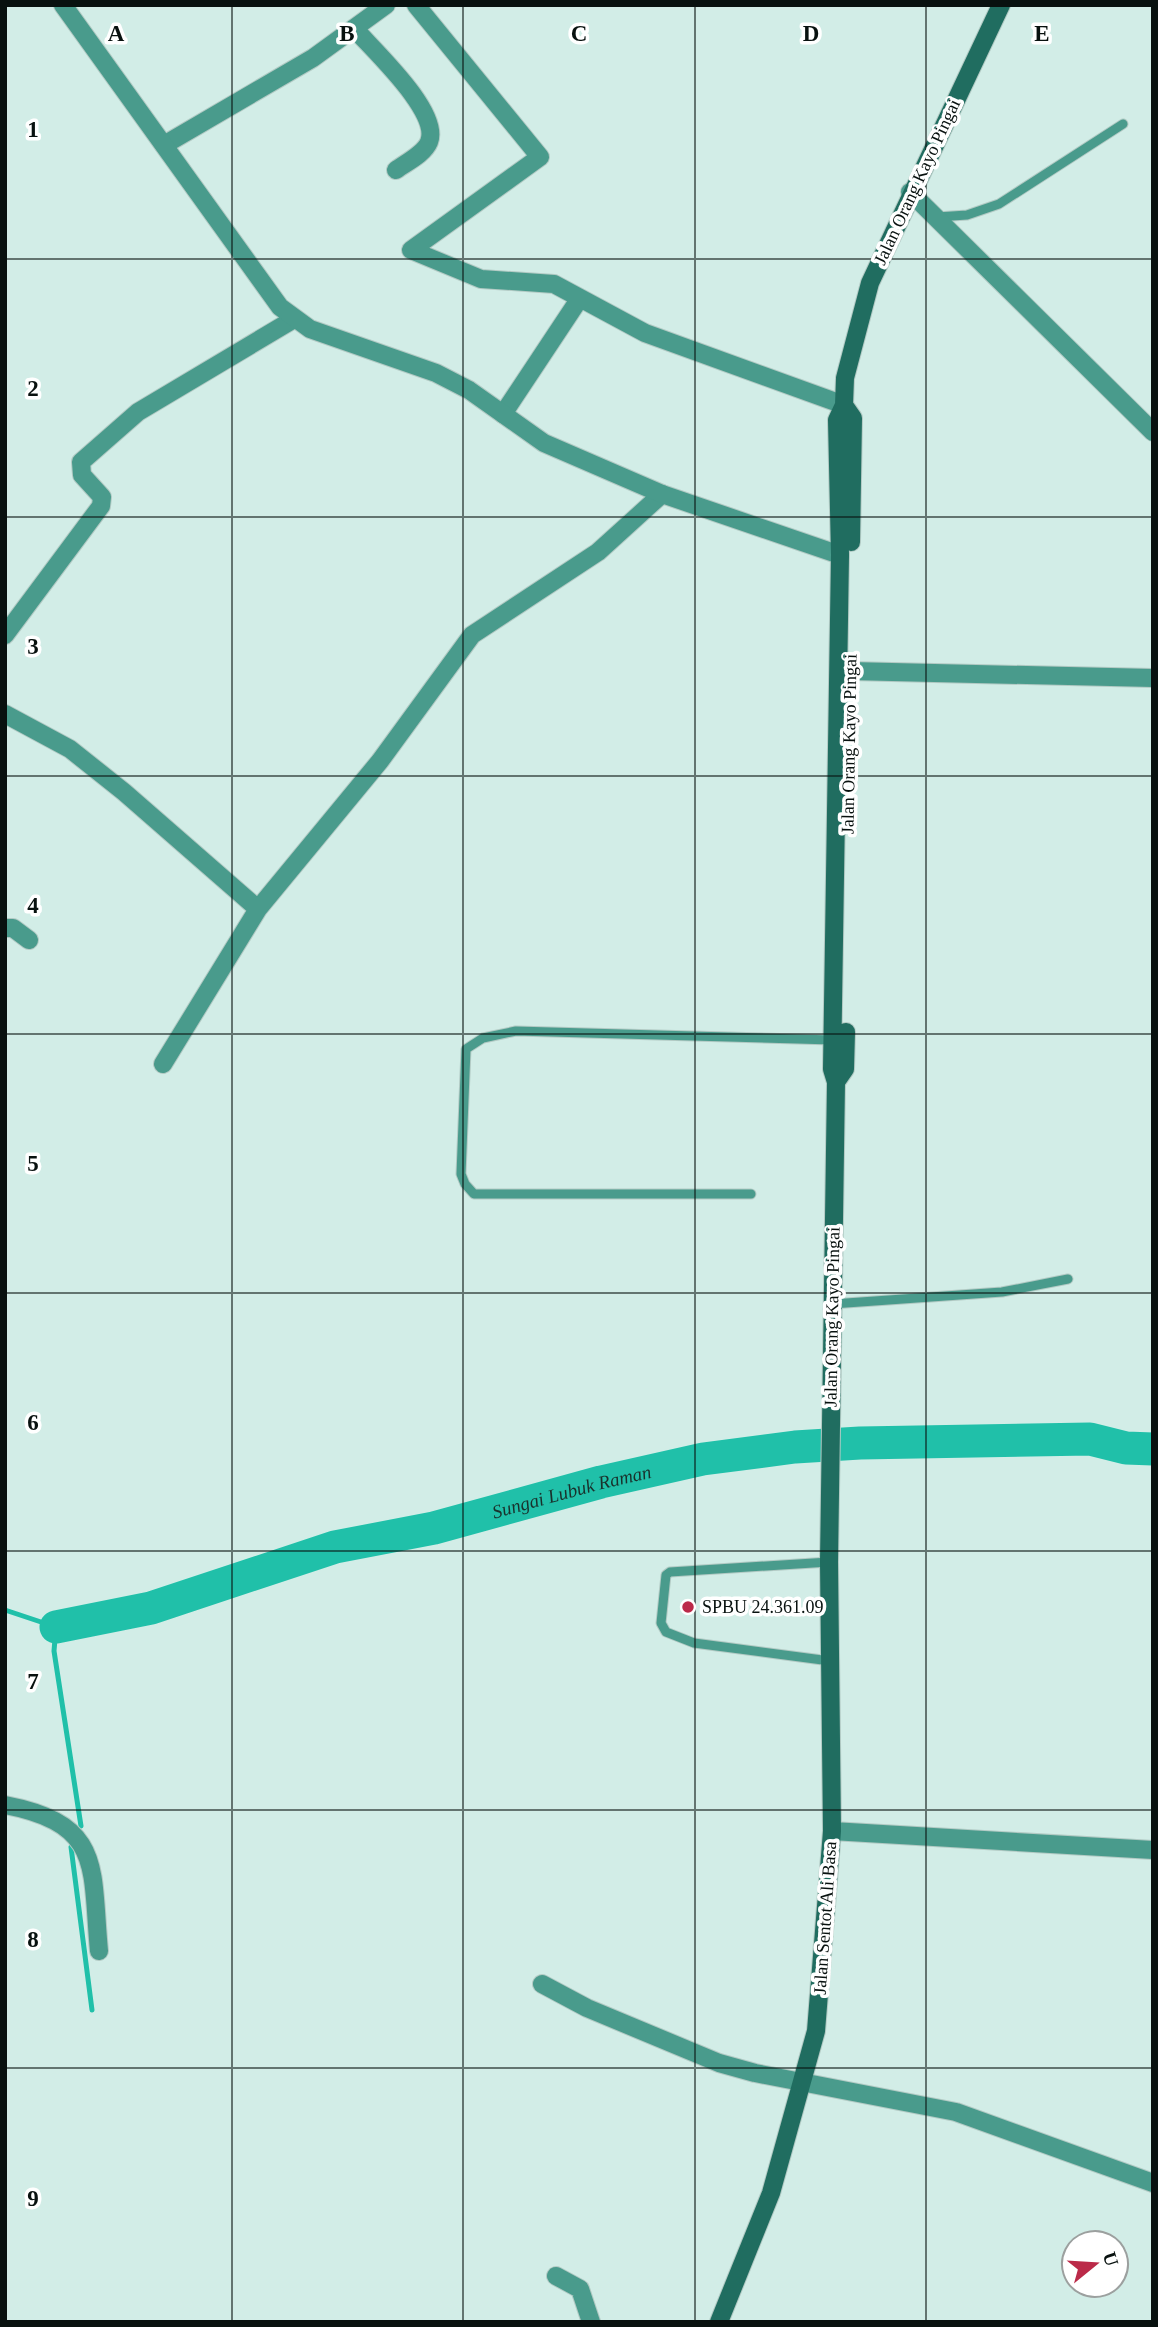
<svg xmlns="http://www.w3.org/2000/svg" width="1158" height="2327" font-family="'Times New Roman',serif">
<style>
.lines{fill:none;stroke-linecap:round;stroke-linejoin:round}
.stream{stroke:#20c0a9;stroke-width:5}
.river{stroke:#20c0a9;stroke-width:33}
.service-casing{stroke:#b2cac4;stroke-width:11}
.minor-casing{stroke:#b2cac4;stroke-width:20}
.tertiary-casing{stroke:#b2cac4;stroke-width:20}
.secondary-casing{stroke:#b2cac4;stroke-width:20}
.service{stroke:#499b8c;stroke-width:9}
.minor{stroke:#499b8c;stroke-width:18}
.tertiary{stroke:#499b8c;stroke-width:18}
.secondary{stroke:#206d60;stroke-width:18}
.grid{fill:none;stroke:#08110f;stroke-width:2;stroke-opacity:0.55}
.poi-dot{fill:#bb2a49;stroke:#fff;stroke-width:2.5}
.labels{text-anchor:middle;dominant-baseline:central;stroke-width:7;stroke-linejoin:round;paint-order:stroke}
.street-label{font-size:18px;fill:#08110f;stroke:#fff}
.poi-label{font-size:18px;fill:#08110f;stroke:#fff;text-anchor:start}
.water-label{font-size:19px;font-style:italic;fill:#19312c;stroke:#fff}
.grid-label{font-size:23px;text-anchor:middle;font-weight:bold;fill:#08110f;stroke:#fff;stroke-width:7;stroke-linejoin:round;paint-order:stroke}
</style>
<rect width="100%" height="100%" fill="#d2ede7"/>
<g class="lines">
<path class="stream" d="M5,1610L56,1627L54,1651L81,1826
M71,1847L92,2010"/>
<path class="river" id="s1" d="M56,1627L151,1608L335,1547L434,1528L601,1482L703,1459L795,1447L860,1443L1090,1439L1126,1448L1153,1449"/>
<defs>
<path id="service" d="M937,217L967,215L999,204L1123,124
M751,1194H474L465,1184L461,1174L466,1049L483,1038L516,1031L833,1040
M832,1304L1002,1292L1068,1279
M829,1562L670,1572L666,1575L661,1623L666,1632L694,1643L830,1661"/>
<path id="minor" d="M416,5L540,157L411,250L481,279L554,284L645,333L844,405
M354,28C373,50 441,112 429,142C424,154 407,162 396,170
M164,145L313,58L386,5
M910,192L1153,432
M503,414L580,298
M5,635L101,506L102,497L82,475L81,462L138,412L294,319
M850,671L1153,678
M5,714L70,749L124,792L258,909
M5,928H13L29,940
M163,1064L258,909L380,761L472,635L598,552L662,494
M5,1805C104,1824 91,1868 99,1951
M832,1831L1153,1850
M542,1984L587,2008L719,2063L755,2073L956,2112L1153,2183
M556,2276L580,2289L591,2322"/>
<path id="tertiary" d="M63,5L280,307L310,329L436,373L469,390L544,443L662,494L840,555"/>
<path id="secondary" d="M844,405L853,418L851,542
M836,1082L845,1069L846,1032
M719,2322L771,2193L816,2031L832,1831L829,1562L836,1082L832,1069L840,555L837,420L844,405L845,378L870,283L1001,5"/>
</defs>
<use href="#service" class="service-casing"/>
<use href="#minor" class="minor-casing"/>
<use href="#tertiary" class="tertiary-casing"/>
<use href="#secondary" class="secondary-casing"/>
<use href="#service" class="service"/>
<use href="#minor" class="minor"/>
<use href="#tertiary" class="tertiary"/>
<use href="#secondary" class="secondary"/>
</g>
<path class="grid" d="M232,5V2322M463,5V2322M695,5V2322M926,5V2322M5,259H1153M5,517H1153M5,776H1153M5,1034H1153M5,1293H1153M5,1551H1153M5,1810H1153M5,2068H1153"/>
<circle class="poi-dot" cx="688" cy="1607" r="7"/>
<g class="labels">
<g class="street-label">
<text transform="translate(917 182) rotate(-65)">Jalan Orang Kayo Pingai</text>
<text transform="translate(849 744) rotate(-89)">Jalan Orang Kayo Pingai</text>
<text transform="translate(832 1317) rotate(-89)">Jalan Orang Kayo Pingai</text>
<text transform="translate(825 1918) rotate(-86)">Jalan Sentot Ali Basa</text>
</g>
<g class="poi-label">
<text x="702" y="1607">SPBU 24.361.09</text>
</g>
<g class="water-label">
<text stroke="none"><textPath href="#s1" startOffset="534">Sungai Lubuk Raman</textPath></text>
</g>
</g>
<g class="grid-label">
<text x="116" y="41">A</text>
<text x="347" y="41">B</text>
<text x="579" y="41">C</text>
<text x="811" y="41">D</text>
<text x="1042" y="41">E</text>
<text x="33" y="137">1</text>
<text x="33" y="396">2</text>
<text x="33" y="654">3</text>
<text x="33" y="913">4</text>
<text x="33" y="1171">5</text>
<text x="33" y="1430">6</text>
<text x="33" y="1689">7</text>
<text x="33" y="1947">8</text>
<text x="33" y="2206">9</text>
</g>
<rect width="1158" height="2327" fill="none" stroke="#08110f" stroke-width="14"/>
<g transform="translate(1095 2264) rotate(72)"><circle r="33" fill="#ffffff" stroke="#9ca09f" stroke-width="2"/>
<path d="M0-5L12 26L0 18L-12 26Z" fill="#bb2a49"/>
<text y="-10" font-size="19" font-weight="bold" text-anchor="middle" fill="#08110f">U</text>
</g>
</svg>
